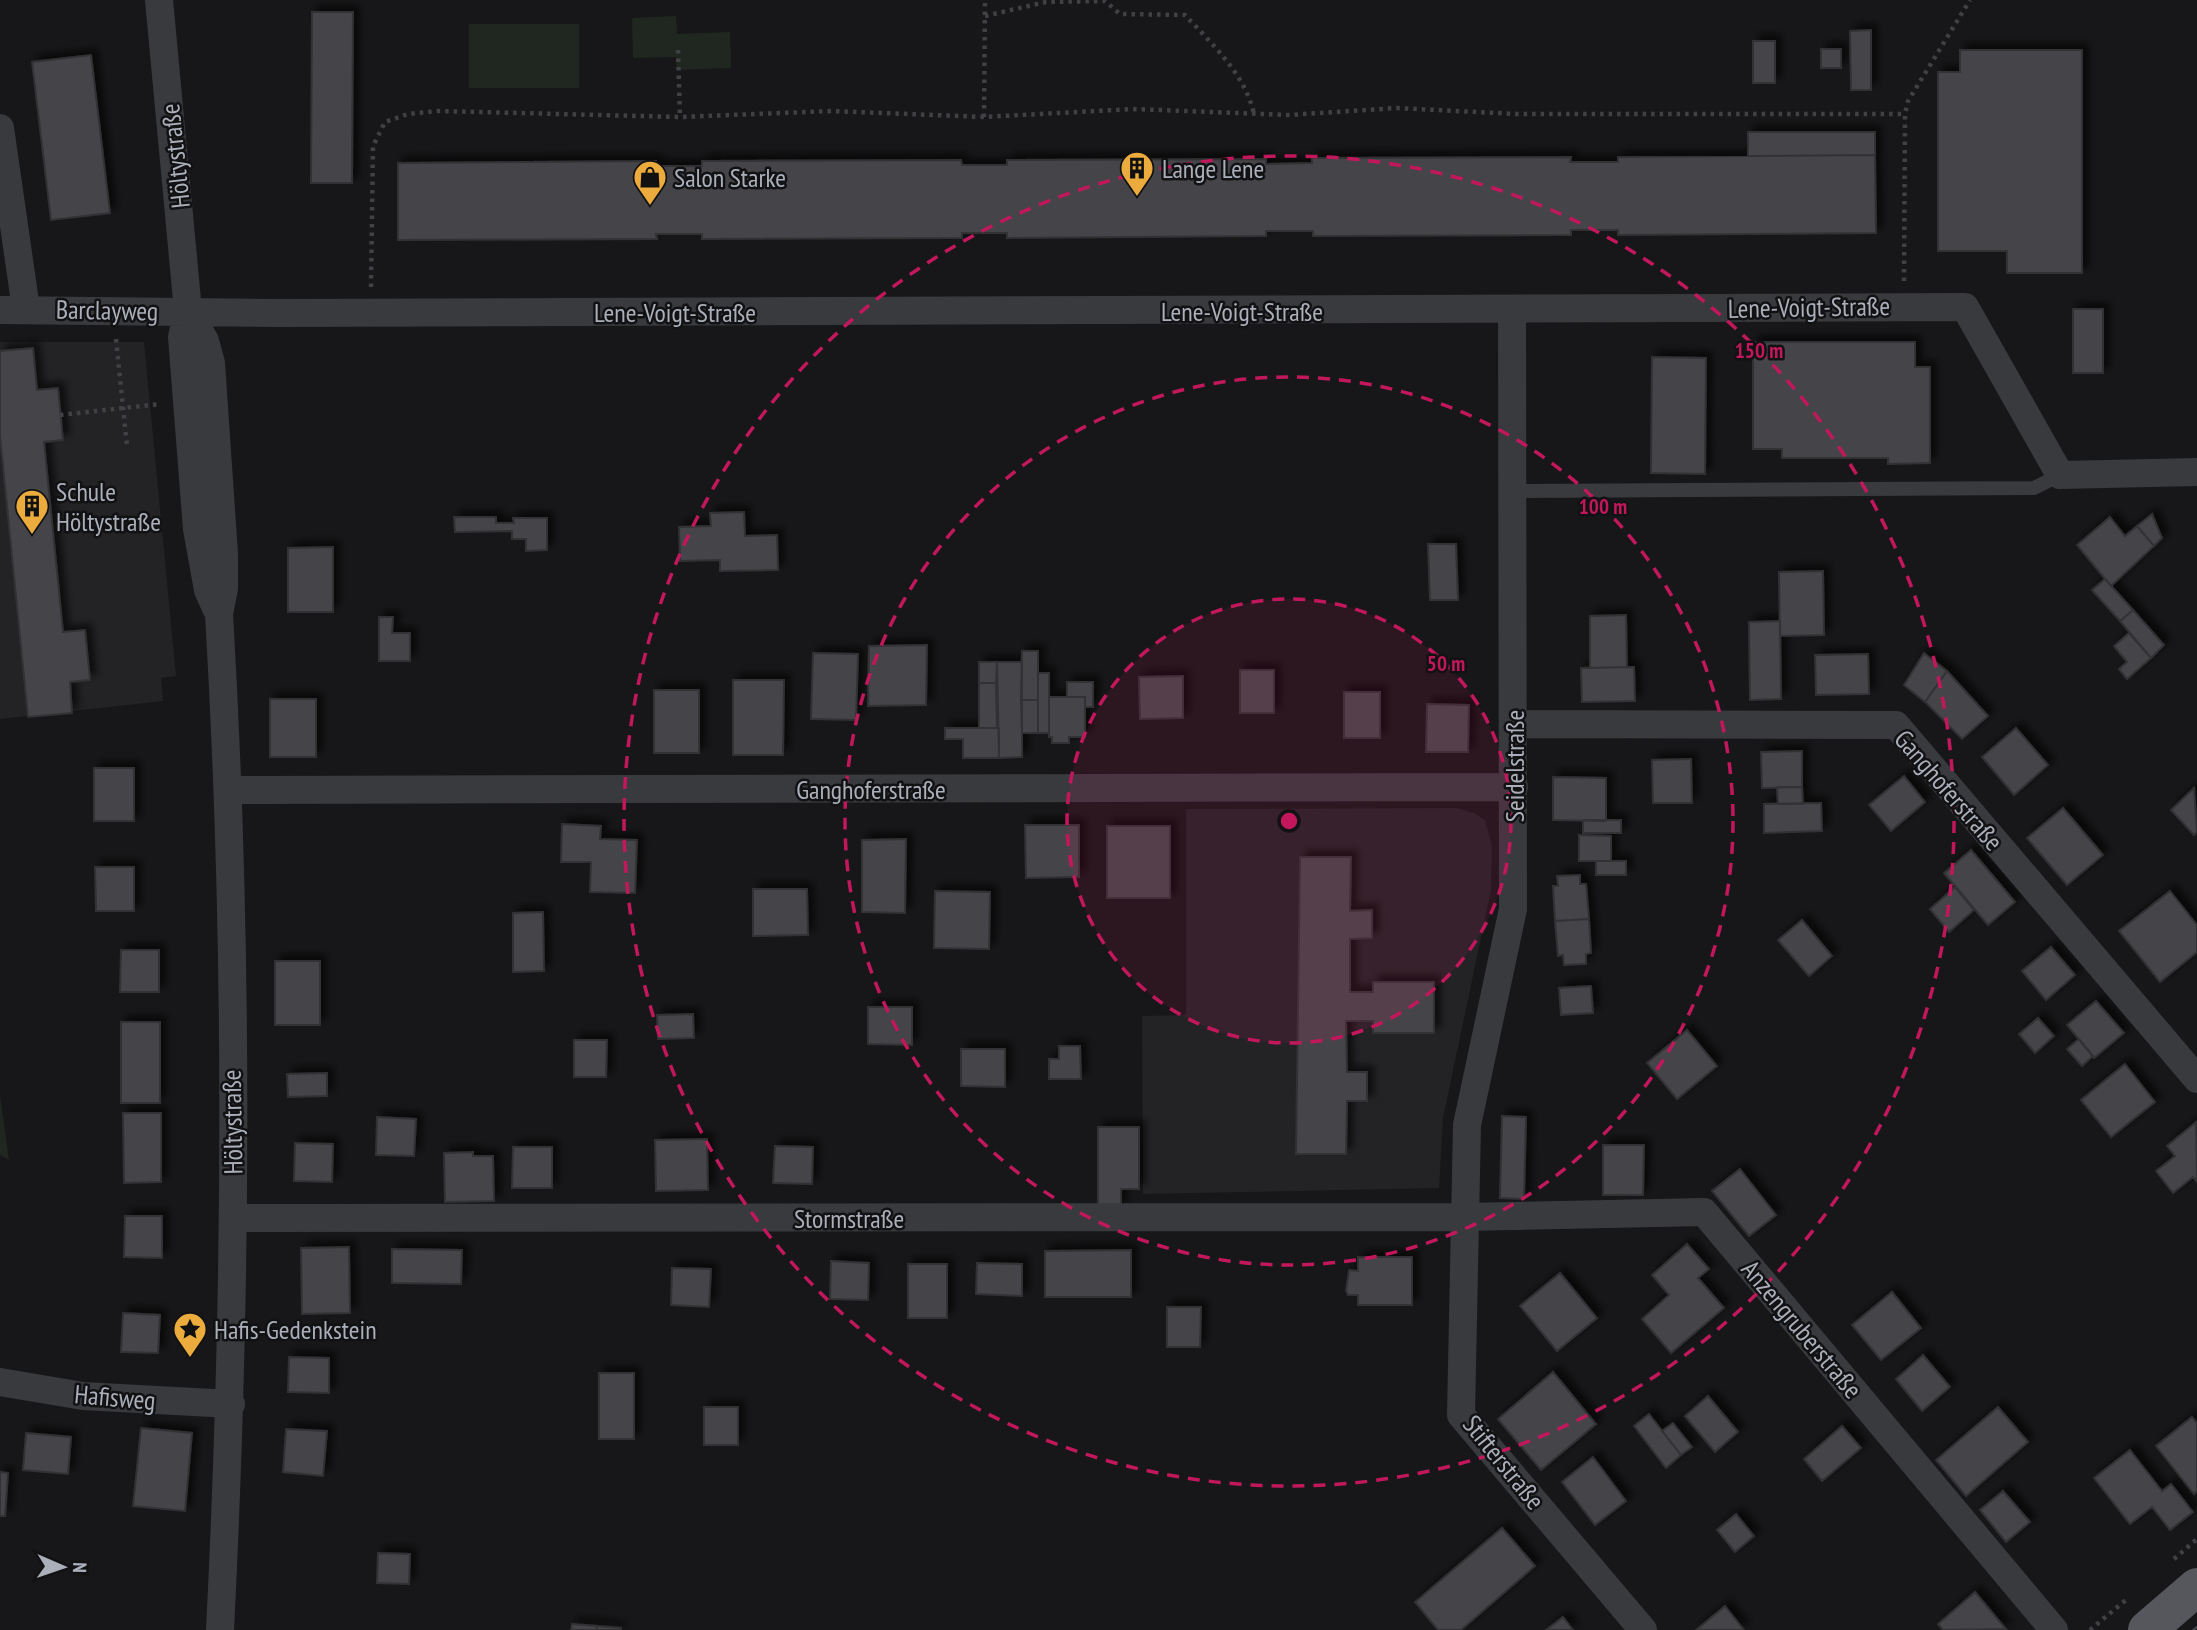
<svg xmlns="http://www.w3.org/2000/svg" width="2197" height="1630" font-family="'PT Sans Narrow',sans-serif">
<style>
.built{fill:#232326}
.green{fill:#1f2720}
.building{fill:#444549;stroke:#313235;stroke-width:2;filter:url(#shadow)}
.lines{fill:none;stroke-linecap:round;stroke-linejoin:round}
.path{stroke:#3f4145;stroke-width:4.5;stroke-dasharray:3.5 5;stroke-linecap:butt}
.lane{stroke:#383a3e;stroke-width:14}
.street{stroke:#383a3e;stroke-width:28}
.primary{stroke:#55575d;stroke-width:38}
.tram{stroke:#4c4e53;stroke-width:2}
.ring{fill:none;stroke:#c2185b;stroke-width:3.5;stroke-dasharray:12 9}
.labels{text-anchor:middle;dominant-baseline:central;stroke-width:5;stroke-linejoin:round;paint-order:stroke}
.street-label{font-size:26px;fill:#aaafb9;stroke:#121214}
.poi-label{font-size:26px;fill:#aaafb9;stroke:#121214;text-anchor:start}
.centre{fill:#c2185b;stroke:#121214;stroke-width:3.5}
.ring-label{font-size:21px;text-anchor:middle;font-weight:bold;fill:#c2185b;stroke:#121214;stroke-width:5;stroke-linejoin:round;paint-order:stroke}
</style>
<defs>
<filter id="shadow"><feDropShadow dx="6" dy="-6" stdDeviation="3.5" flood-color="#0009"/></filter>
</defs>
<rect width="100%" height="100%" fill="#171719"/>
<path class="built" d="M0,342H144L176,676L161,678L163,701L0,719Z
M1457,808L1474,813L1485,820L1492,845L1491,890L1443,1118L1439,1188L1143,1194L1142,1016L1186,1015V809Z"/>
<path class="green" d="M676,16L677,34L730,32L731,68L677,70L676,57L633,58L632,18Z
M469,24H579V88H469Z
M0,1095L9,1160L0,1155Z"/>
<path class="building" d="M312,12H353L352,183H311Z
M1871,30V90H1851L1850,31Z
M1753,41H1775V83H1753Z
M1821,49H1841V68H1821Z
M1960,50H2082V273H2007V251H1938V72H1960Z
M91,55L110,213L51,220L32,62Z
M1748,132H1875V155L1748,156Z
M1875,155L1876,233L1618,235V230H1571V235L1313,236V231H1266V236L1007,238V233H962V238L702,239V234H656L657,239L398,240V163L656,161V166H702V161L961,160L962,165H1007V160L1266,159V164L1312,163V158L1571,157L1570,162H1618V157Z
M2073,309H2103V373H2073Z
M1753,342H1915V367H1930V463L1888,464V458H1782V449H1753Z
M33,348L37,390L58,388L63,440L44,442L63,632L85,630L90,680L70,682L72,713L28,717L0,436V351Z
M1652,357L1706,358L1705,474L1651,473Z
M744,512L745,536L777,535L778,570L720,571V560L680,561L679,527L711,526L710,513Z
M2152,514L2162,538L2154,546L2137,526Z
M454,517H496V523H514L513,518H547V550L526,551V539H512V531L455,532Z
M2110,517L2125,536L2137,526L2154,546L2111,586L2077,545Z
M1428,544H1456L1458,600H1430Z
M333,547V612H288V548Z
M1823,571L1824,635L1780,636L1779,572Z
M2105,579L2133,610L2120,621L2092,590Z
M2133,610L2164,645L2151,658L2120,621Z
M1626,615L1627,667L1590,668V616Z
M379,617H393L392,633H410V661H379Z
M1780,621L1781,699L1750,700L1749,622Z
M2129,633L2151,658L2127,679L2119,669L2127,662L2114,646Z
M927,645L926,705L868,706L869,646Z
M1022,651H1038V700H1021Z
M813,653L858,654L856,720L811,719Z
M1924,653L1947,671L1925,702L1904,685Z
M1868,654L1869,694L1816,695L1815,655Z
M979,662H997L996,683H979Z
M997,662H1022V757L999,758Z
M1634,667L1635,701L1582,702L1581,668Z
M1240,670H1274V713H1240Z
M1947,671L1988,716L1962,739L1925,702Z
M1038,673H1049V733H1038Z
M1183,676V718L1140,719L1139,677Z
M733,680H784L783,755H733Z
M1067,682H1093V707H1085V697H1067Z
M979,683H996L997,728H979Z
M654,690H699V753H654Z
M1344,692H1380V738H1344Z
M1049,697H1085V737H1069V743H1052V737H1049Z
M270,699H316V757H270Z
M1021,700H1038V733H1022Z
M1427,704L1469,705L1468,752H1426Z
M945,728H999V758H963V739H945Z
M2016,728L2048,765L2014,795L1982,757Z
M1802,751V787L1762,788L1761,752Z
M1691,759L1692,803H1653L1652,760Z
M94,768H134V821H94Z
M1904,776L1925,802L1891,831L1869,805Z
M1553,777L1606,778V821L1553,820Z
M1777,787H1802L1803,804H1778Z
M2194,788L2197,832L2194,835L2171,810Z
M1821,803L1822,831L1764,833V804Z
M2063,808L2103,855L2067,885L2027,838Z
M1583,820H1621V833H1583Z
M562,824L601,826L600,839L637,840L635,893L590,892L591,862H561Z
M1025,825H1079V877L1026,878Z
M1107,826H1170V898H1107Z
M1579,835L1611,836V861H1579Z
M906,839L905,913L862,912V840Z
M1971,850L2015,902L1988,925L1944,873Z
M1300,857H1351L1350,911L1372,910V938L1350,939V992H1373V982H1434V1033H1373V1021H1346L1347,1072H1367V1101H1347L1346,1154H1296Z
M1596,861H1626V875H1596Z
M95,867H134V911H96Z
M1580,875V884H1586L1589,919L1555,921L1553,886H1558L1557,876Z
M1955,887L1974,910L1949,932L1930,909Z
M753,889H807L808,935L753,936Z
M935,891L990,892L989,949L934,948Z
M2170,891L2197,925V952L2160,982L2119,931Z
M543,912L544,971L513,972V913Z
M1589,919L1591,953L1586,954V964L1564,965L1563,955L1558,956L1555,921Z
M1802,920L1832,956L1809,976L1778,940Z
M2051,947L2075,975L2046,1000L2022,971Z
M121,950H159V992H120Z
M275,961H320V1025H275Z
M1591,986L1593,1013L1561,1015L1559,988Z
M2096,1001L2124,1033L2094,1058L2067,1025Z
M868,1007H912V1045L868,1044Z
M693,1014L694,1038L658,1039L657,1015Z
M2038,1018L2054,1036L2035,1053L2019,1034Z
M121,1022H160V1103H121Z
M1687,1030L1717,1066L1677,1099L1647,1063Z
M2079,1039L2093,1056L2082,1066L2067,1049Z
M574,1040H607L606,1077H574Z
M1059,1046H1080L1081,1079H1049V1059H1059Z
M961,1049H1005V1087L961,1086Z
M2125,1064L2155,1102L2111,1137L2081,1100Z
M327,1073V1096L288,1097L287,1074Z
M123,1113H161V1182L124,1183Z
M1502,1116L1526,1117L1524,1199L1500,1198Z
M377,1117L416,1119L414,1156L376,1155Z
M2196,1122L2197,1182L2193,1177L2173,1193L2156,1171L2175,1156L2167,1146Z
M1098,1127H1139V1189H1121V1207H1098Z
M707,1139L708,1190L656,1191L655,1140Z
M295,1143L333,1144L332,1182L294,1181Z
M1603,1145H1644L1643,1195H1603Z
M775,1146L813,1147L812,1184L773,1183Z
M513,1147H552V1188H512Z
M473,1152V1156H493L494,1201L445,1202L444,1153Z
M1740,1169L1776,1215L1749,1236L1712,1191Z
M125,1216H162V1258L124,1257Z
M1687,1244L1709,1269L1698,1278L1724,1308L1671,1353L1642,1319L1669,1295L1652,1275Z
M349,1247L350,1313L302,1314L301,1248Z
M392,1249L462,1250L461,1284L392,1283Z
M1131,1250V1297H1045V1251Z
M1358,1257H1412V1305H1358V1295H1348L1346,1291L1349,1270L1358,1271Z
M831,1261L869,1263L868,1300L830,1299Z
M977,1263L1022,1264V1296L976,1294Z
M908,1264H947V1318H908Z
M672,1268L711,1269L709,1307L671,1305Z
M1560,1273L1597,1318L1557,1351L1520,1306Z
M1892,1292L1921,1328L1881,1360L1852,1325Z
M1167,1307H1201L1200,1347H1167Z
M123,1313L160,1315L158,1353L121,1352Z
M1923,1355L1950,1387L1922,1411L1896,1379Z
M289,1357L329,1358V1393L288,1392Z
M1553,1372L1596,1424L1541,1470L1498,1419Z
M599,1373H634V1439H599Z
M1708,1396L1738,1432L1715,1452L1685,1416Z
M704,1407H738V1445H704Z
M1998,1407L2028,1442L1966,1496L1936,1460Z
M1649,1414L1681,1455L1666,1468L1634,1426Z
M2192,1417L2197,1423V1491L2194,1494L2156,1446Z
M1673,1423L1692,1447L1681,1455L1662,1431Z
M1842,1426L1861,1448L1822,1481L1804,1459Z
M141,1428L192,1433L185,1511L133,1506Z
M286,1429L327,1431L323,1476L283,1472Z
M26,1433L71,1437L68,1474L23,1470Z
M2130,1450L2162,1491L2171,1484L2193,1512L2170,1530L2152,1507L2130,1524L2094,1478Z
M1593,1457L1626,1501L1595,1525L1562,1482Z
M0,1472L8,1473L5,1516H0Z
M2003,1491L2030,1522L2006,1542L1980,1510Z
M1736,1514L1754,1536L1735,1552L1717,1530Z
M1502,1528L1535,1566L1461,1630H1438L1415,1602Z
M378,1553L410,1554L409,1584L377,1583Z
M1975,1592L2006,1629L1943,1630L1938,1624Z
M1725,1606L1744,1630H1696Z
M1563,1617L1573,1630H1546Z
M572,1624L597,1626L596,1630H571Z
M597,1626L621,1628V1630H596Z"/>
<g class="lines">
<path class="path" d="M985,16L1046,2L1105,1L1120,14L1185,15C1212,44 1245,74 1254,114
M678,50L680,117
M984,117L985,0
M1904,281L1905,114L1908,101L1970,0
M371,287L373,146L385,122L408,114L438,111L680,117L832,111L984,117L1133,109L1289,115L1397,108L1516,114H1905
M116,339L127,446
M60,415L160,404
M2174,1559L2197,1539
M2090,1630L2127,1599"/>
<path class="lane" d="M1515,491L2034,488L2060,475"/>
<path class="street" d="M159,0L188,311L182,337L197,529L208,590L216,608
M0,128L26,309
M0,310L276,313L1965,307L2060,475L2197,472
M188,311L205,341L211,363L224,554V588L219,614C239,952 237,1292 220,1630
M1512,311L1513,909L1467,1125L1461,1415L1643,1630
M1514,724L1896,725L2197,1079
M228,790L1514,787
M234,1218L1464,1217L1704,1212L2054,1630
M0,1382L83,1396L231,1404"/>
<path class="primary" d="M2147,1630L2197,1587"/>
<path class="tram" d="M2193,1630L2197,1627"/>
</g>
<circle cx="1289" cy="821" r="222" fill="#c2185b" fill-opacity=".12"/>
<g class="ring">
<circle cx="1289" cy="821" r="222"/>
<circle cx="1289" cy="821" r="444"/>
<circle cx="1289" cy="821" r="665"/>
</g>
<defs>
<symbol id="building-pin" viewBox="-11 -11 22 30"><path d="M0 17L-7.5 6A9.5 9.5 0 1 1 7.5 6Z" fill="#ecab3d" stroke="#121214"/><path d="M-4-6H4V6H1V3H-1V6H-4ZM-2.5-4.3h1.7v1.8h-1.7ZM.8-4.3h1.7v1.8H.8ZM-2.5-1h1.7V.8h-1.7ZM.8-1h1.7V.8H.8Z" fill="#111"/></symbol>
<symbol id="shop-pin" viewBox="-11 -11 22 30"><path d="M0 17L-7.5 6A9.5 9.5 0 1 1 7.5 6Z" fill="#ecab3d" stroke="#121214"/><path d="M-5-2.5h2.3a2.7 3.5 0 0 1 5.4 0H5L5.5 6h-11ZM-1.5-2.5h3a1.5 2.3 0 0 0-3 0Z" fill="#111"/></symbol>
<symbol id="sight-pin" viewBox="-11 -11 22 30"><path d="M0 17L-7.5 6A9.5 9.5 0 1 1 7.5 6Z" fill="#ecab3d" stroke="#121214"/><path d="M0-6L1.8-2.2L6-1.7L2.9 1.2L3.7 5.4L0 3.3L-3.7 5.4L-2.9 1.2L-6-1.7L-1.8-2.2Z" fill="#111"/></symbol>
</defs>
<g fill-rule="evenodd">
<use href="#building-pin" x="1118" y="149" width="38" height="52"/>
<use href="#shop-pin" x="631" y="158" width="38" height="52"/>
<use href="#building-pin" x="13" y="487" width="38" height="52"/>
<use href="#sight-pin" x="171" y="1310" width="38" height="52"/>
</g>
<g class="labels">
<g class="street-label">
<text transform="translate(175 156) rotate(-96)">Höltystraße</text>
<text transform="translate(1809 307) rotate(-1)">Lene-Voigt-Straße</text>
<text transform="translate(107 310) rotate(1)">Barclayweg</text>
<text x="1242" y="311">Lene-Voigt-Straße</text>
<text x="675" y="312">Lene-Voigt-Straße</text>
<text transform="translate(1514 766) rotate(-90)">Seidelstraße</text>
<text x="871" y="789">Ganghoferstraße</text>
<text transform="translate(1949 790) rotate(49)">Ganghoferstraße</text>
<text transform="translate(232 1122) rotate(-91)">Höltystraße</text>
<text x="849" y="1218">Stormstraße</text>
<text transform="translate(1802 1329) rotate(50)">Anzengruberstraße</text>
<text transform="translate(115 1397) rotate(5)">Hafisweg</text>
<text transform="translate(1504 1462) rotate(51)">Stifterstraße</text>
</g>
<g class="poi-label">
<text x="1162" y="168">Lange Lene</text>
<text x="674" y="177">Salon Starke</text>
<text x="56" y="491">Schule<tspan x="56" dy="30">Höltystraße</tspan></text>
<text x="214" y="1329">Hafis-Gedenkstein</text>
</g>
</g>
<circle cx="1289" cy="821" r="10" class="centre"/>
<g class="ring-label">
<text x="1759" y="358">150 m</text>
<text x="1603" y="514">100 m</text>
<text x="1446" y="671">50 m</text>
</g>
<g transform="translate(63 1567) rotate(92)" stroke="#121214" stroke-width="5" paint-order="stroke">
<path d="M0-5L12 26L0 18L-12 26Z" fill="#aaafb9"/>
<text y="-10" font-size="19" font-weight="bold" text-anchor="middle" fill="#aaafb9">N</text>
</g>
</svg>
